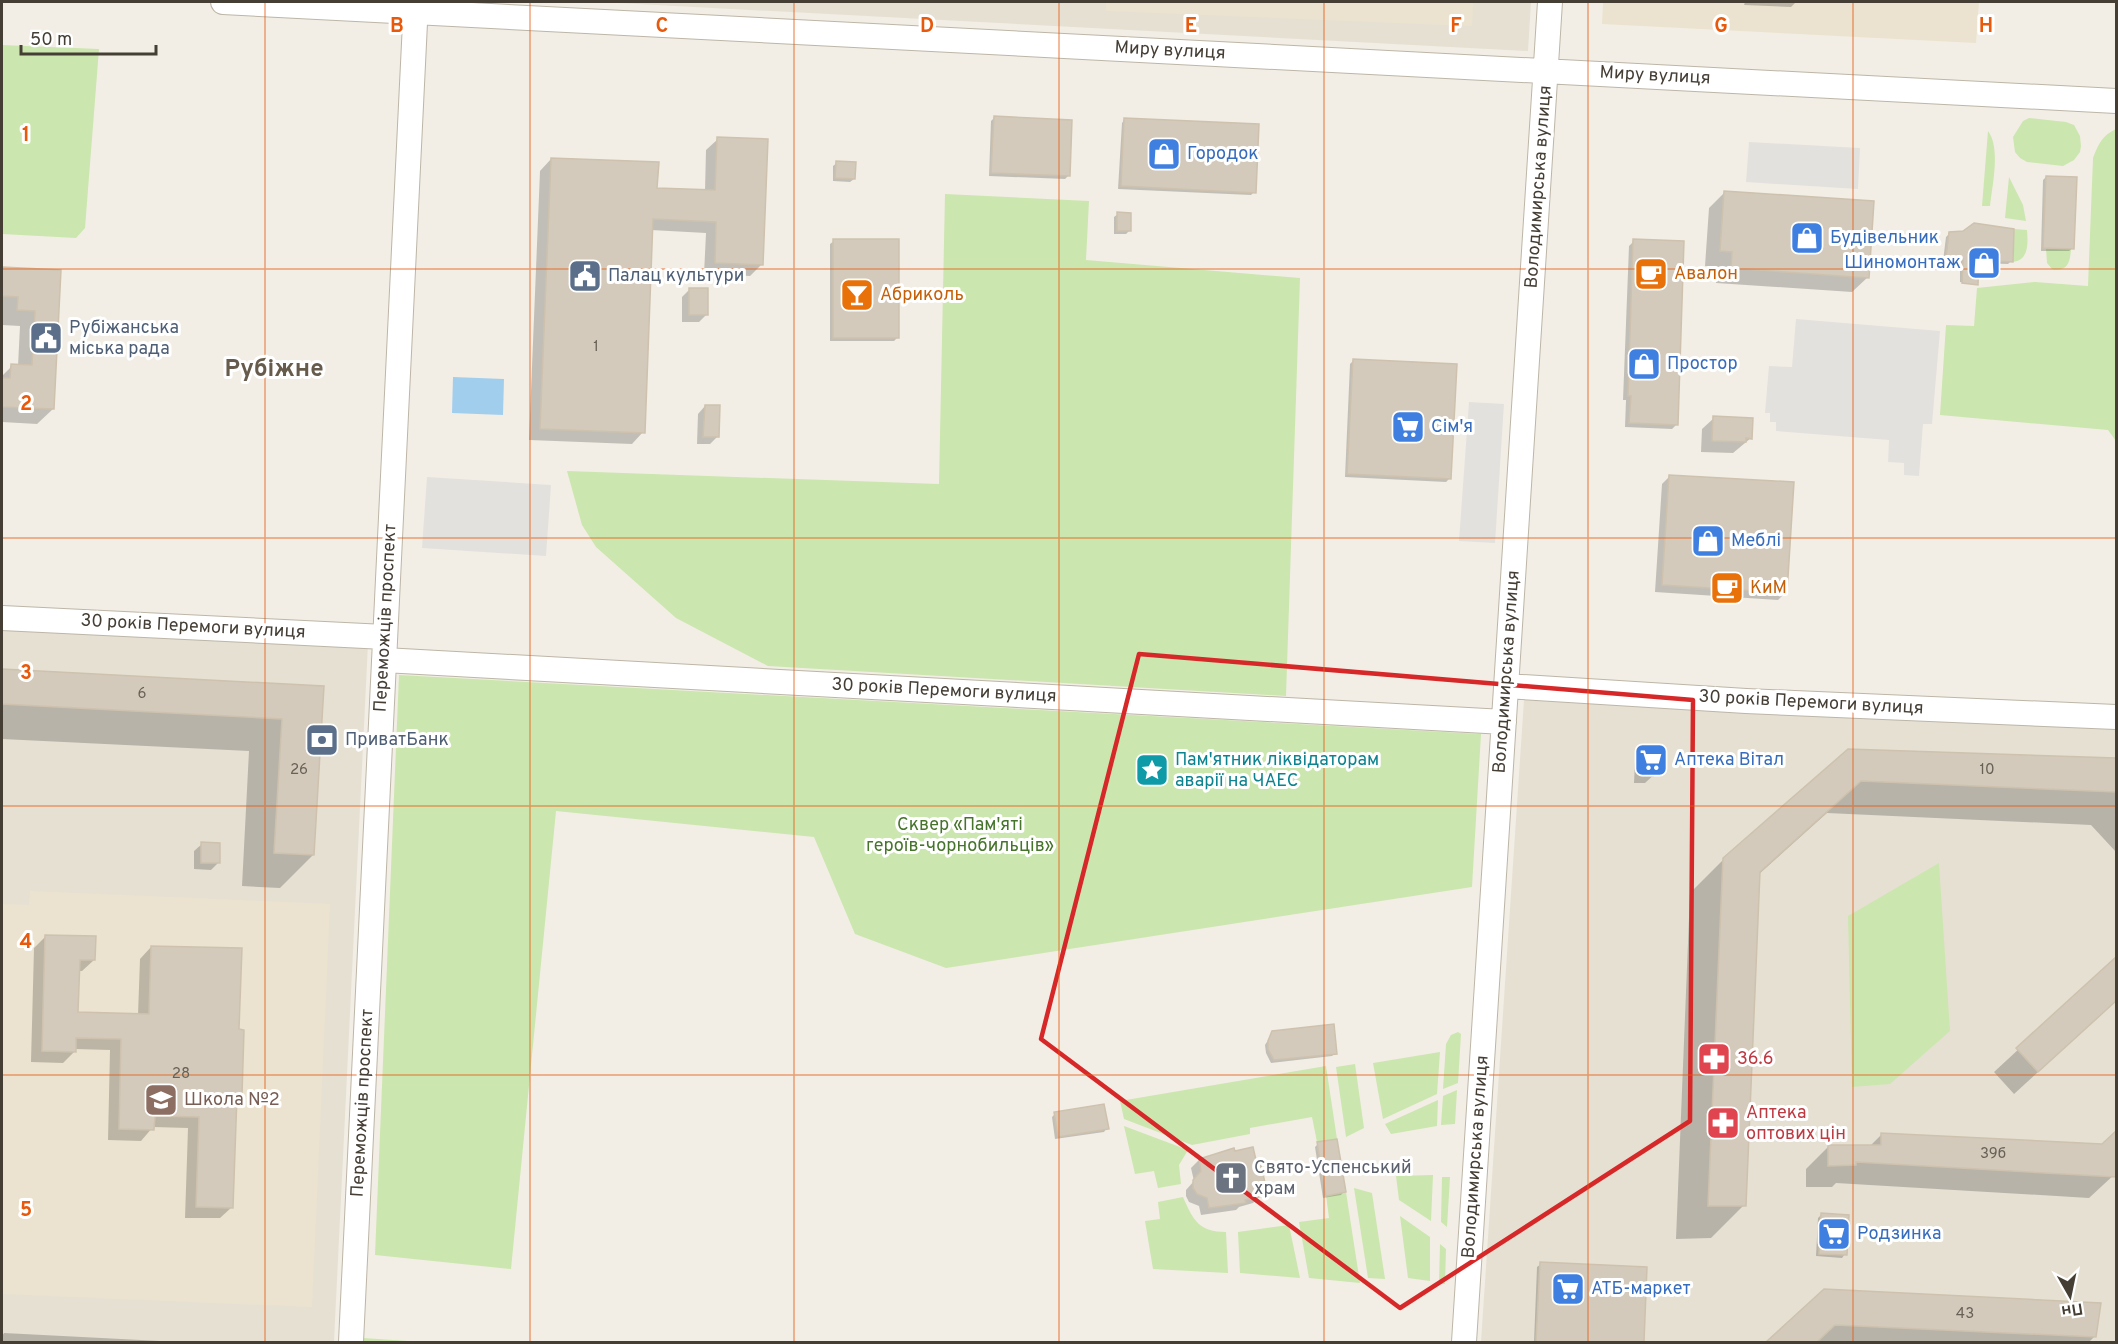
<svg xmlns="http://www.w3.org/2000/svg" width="2118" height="1344" font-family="Overpass,sans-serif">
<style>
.residential{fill:#e6e0d3}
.education{fill:#ebe3cf}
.green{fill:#cce6af}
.parking{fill:#e3e1dd}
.water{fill:#a2ceee}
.shadow{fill:#0003}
.building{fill:#d3cabb;stroke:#cec2ae;stroke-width:1.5}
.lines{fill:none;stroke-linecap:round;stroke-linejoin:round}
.minor-casing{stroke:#bdb6a8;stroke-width:26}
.minor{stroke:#fff;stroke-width:24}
.marked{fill:none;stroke:#d62828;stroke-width:4.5;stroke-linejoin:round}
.grid{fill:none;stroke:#e8590c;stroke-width:1.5;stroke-opacity:0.55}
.labels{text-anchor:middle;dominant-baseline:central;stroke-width:6;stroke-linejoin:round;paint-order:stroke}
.number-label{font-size:15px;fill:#686156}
.street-label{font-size:18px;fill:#443e35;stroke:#fff}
.shop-label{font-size:18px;fill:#366cbe;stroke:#fff;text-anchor:start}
.food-label{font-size:18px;fill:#c56008;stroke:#fff;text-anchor:start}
.service-label{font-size:18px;fill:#4e5e75;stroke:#fff;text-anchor:start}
.culture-label{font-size:18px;fill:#0d838f;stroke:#fff;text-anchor:start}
.park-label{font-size:18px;fill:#46742a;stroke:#fff}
.health-label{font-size:18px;fill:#be3a42;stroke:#fff;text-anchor:start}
.education-label{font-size:18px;fill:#785e54;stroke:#fff;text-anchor:start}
.worship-label{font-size:18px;fill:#5b616d;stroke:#fff;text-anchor:start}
.district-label{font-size:24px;font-weight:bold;fill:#675c4c;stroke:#fff}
.grid-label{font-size:20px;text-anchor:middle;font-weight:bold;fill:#e8590c;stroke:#fff;stroke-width:6;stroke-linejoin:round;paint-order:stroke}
</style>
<rect width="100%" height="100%" fill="#f2eee5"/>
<path class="residential" d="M600,2H1531L1528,51Z
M2,629L368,644L334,1342H2Z
M1524,700L2116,726V1342H1481Z"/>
<path class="education" d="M1106,2H1473L1472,26L1106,11Z
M1603,2H1979L1976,43L1602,24Z
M30,891L330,904L312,1307L2,1294V904L29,905Z"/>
<path class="green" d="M2,45L99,49L85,228L76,238L2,234Z
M2029,118L2066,122L2074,125L2080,136L2081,146L2080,152L2074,160L2063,166L2027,162L2020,158L2015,152L2013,137L2023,121Z
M2116,129V441L2108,430L1940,415L1946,325L1974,326L1977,288L2035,282L2088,286L2093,158C2098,144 2103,135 2116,129Z
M1988,131C2001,148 1992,186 1990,206H1982Z
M2009,177L2023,205L2026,221L2005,218Z
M945,194L1089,201L1086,260L1300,278L1286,696L768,666L676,618L596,547L582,525L567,471L939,484Z
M2014,229L2027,230C2028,243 2029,260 2013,262Z
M2046,248L2071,249C2070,262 2068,272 2052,269L2047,263Z
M399,675L1481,734L1472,887L946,968L855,934L814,837L556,811L511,1269L375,1255Z
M1939,863L1950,1031L1890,1084L1852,1087L1848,916Z
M1458,1032L1461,1034L1458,1083L1443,1089L1446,1044L1451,1035Z
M1440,1052L1437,1094L1383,1119L1373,1063Z
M1355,1064L1364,1128L1346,1137L1336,1067Z
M1326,1066L1337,1139L1317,1142L1312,1117L1250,1128V1134L1192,1145L1124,1119L1120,1101Z
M1457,1090L1455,1124L1441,1125L1443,1096Z
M1438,1100L1437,1126L1391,1134L1385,1124Z
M1124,1126L1188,1150L1179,1165L1181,1184L1158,1188L1154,1171L1135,1174Z
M1433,1175L1431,1221L1399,1200L1396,1176Z
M1442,1177H1450L1447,1227L1441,1222Z
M1354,1188L1372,1193L1385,1279L1368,1278Z
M1346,1192L1360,1283L1309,1278L1299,1222L1329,1218L1326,1195Z
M1183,1197C1193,1220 1199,1232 1226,1232L1228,1273L1153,1269L1145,1221L1160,1219L1158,1202Z
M1400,1216L1430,1237V1281L1408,1278Z
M1289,1225L1300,1278L1240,1273L1238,1232Z
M1440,1244L1446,1249L1445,1284H1439Z
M363,1338L423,1342H363Z"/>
<path class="parking" d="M1749,142L1860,148L1858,189L1746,182Z
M1796,319L1940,331L1932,424H1923L1919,476L1904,475V463L1888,462L1889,440L1776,431V422H1770V413H1765L1769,366L1792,367Z
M1469,402L1504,404L1495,543L1459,541Z
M427,477L551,485L546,556L422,548Z"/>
<path class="water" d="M453,377L504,379L503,415L452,413Z"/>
<path class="shadow" d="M997,2H1027L1025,3Z
M1745,2H1796L1791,7L1744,5Z
M994,118L1068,176L1065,179L989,176L991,121Z
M1125,119L1254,192L1251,195L1118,189L1122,123Z
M718,139L762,264L750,276L704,274L706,233L651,230L643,432L632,444L529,440L540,171L551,159L656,189L705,191L706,150Z
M837,163L854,179L850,182L833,181V166Z
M2046,177L2073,248L2069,251H2041L2043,180Z
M1724,193L1868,277L1852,292L1716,283L1717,267L1705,266L1709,208Z
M1118,214L1129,231L1126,234H1114V217Z
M1949,234L2011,261L2008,264L1978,263L1976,284L1960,282V262L1943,261L1946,237Z
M834,241L897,338L894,341H830V244Z
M1634,241L1677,424L1672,429L1625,427L1626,400H1623L1629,246Z
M2,268L60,271L53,409L37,424L2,422V376L12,366H18L20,326L2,325Z
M690,289L706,315L699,322H682V297Z
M1354,360L1449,479L1446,482L1345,477L1350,364Z
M705,406L717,437L710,444H697L698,414Z
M1714,418L1751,438L1733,453L1701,452L1702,429Z
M1670,476L1786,592L1778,600L1655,592L1662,484Z
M2,671L322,688L313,855L280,888L242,886L249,751L2,739Z
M1849,751L2116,760V852L2091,825L1827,813L1758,875L1744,1205L1711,1238L1676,1239L1690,893L1724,859Z
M1643,753L1658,771L1645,783H1634L1635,761Z
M202,844L219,862L211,870L194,869V851Z
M46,936L94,960L82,971H78L76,1013L138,1015L140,959L151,947L238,1031L240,1095L235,1100L232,1207L220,1218H185L188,1128L153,1127L141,1141L108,1140L110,1050L75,1049L74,1052L63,1063L31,1062L34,948Z
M2116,959V1001L2014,1094L1994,1072Z
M1273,1032L1335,1053L1332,1056L1271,1063L1266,1053L1265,1045Z
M1055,1114L1107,1128L1104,1132L1055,1139L1052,1117Z
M2116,1133V1173L2089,1198L1836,1183L1832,1187H1806V1169L1828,1147L1870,1146L1881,1135L2103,1146Z
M1318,1144L1344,1191L1341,1195L1323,1198L1315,1147Z
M1199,1160L1263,1183L1260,1186L1261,1195L1253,1203L1239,1207L1236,1210L1201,1215L1199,1206L1189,1202L1186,1196V1190L1194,1181L1191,1168Z
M1821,1215L1845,1254L1842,1258L1816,1256L1818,1218Z
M1541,1264L1646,1269L1643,1342H1534L1537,1267Z
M1824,1290L2095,1336L2089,1342H1768Z
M4,1333L180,1342H2V1336Z"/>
<path class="building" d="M994,116L1072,120L1070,176L991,173Z
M1124,118L1259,124L1256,193L1121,186Z
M717,137L768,139L763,265L715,263L716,222L653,219L645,433L540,429L551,158L659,162L657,188L715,190Z
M836,161L856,162L855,179L835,178Z
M2046,176L2077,177L2074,249L2043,248Z
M1724,191L1874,201L1869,278L1731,268L1732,252L1720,251Z
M1117,212L1131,213V231H1117Z
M1974,223L2014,229L2013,262L1979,260L1978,285L1962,283L1963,259L1946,258L1949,232L1963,231Z
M833,239H899V338H833Z
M1633,239L1684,241L1678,425L1629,423L1631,396H1628Z
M2,267L61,270L54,409L2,407V378H10L11,364L32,365L35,311L17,310L18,297L2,296Z
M689,288H708V315H689Z
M1353,359L1457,364L1451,479L1347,474Z
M705,405H720L719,437H703Z
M1713,416L1753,418L1752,439L1746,438V442L1712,441Z
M1669,475L1794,482L1787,593L1662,585Z
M2,669L324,686L314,855L274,853L282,719L2,704Z
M1649,747H1661L1660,772L1653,776H1641L1642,752Z
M1848,749L2116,758V792L1861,781L1760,872L1746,1206H1708L1723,858Z
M201,842L220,843V863H201Z
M45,935L96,936L95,960H80L78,1012L149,1014L151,946L242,948L239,1029L244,1030L242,1095H237L233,1208L196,1207L199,1117L155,1116L154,1130L119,1129L121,1039L76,1038V1052L42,1051Z
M2116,957V1001L2038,1072L2016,1048Z
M1334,1024L1337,1054L1274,1060L1268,1049V1041L1272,1031Z
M1104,1104L1109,1129L1058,1137L1054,1112Z
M2116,1131V1177L1856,1162V1165L1828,1166V1145H1881V1133L2102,1144Z
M1337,1139L1346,1192L1326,1196L1317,1142Z
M1253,1147L1256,1160H1260L1265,1183L1261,1184L1263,1196L1245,1200L1246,1203L1209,1208L1207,1198L1197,1194L1193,1188V1180L1201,1171L1199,1159L1234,1148L1235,1151Z
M1821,1213L1849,1215L1847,1255L1819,1254Z
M1540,1262L1647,1267L1644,1342H1536Z
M1824,1289L2101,1303L2096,1337L1835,1325L1817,1342H1766Z"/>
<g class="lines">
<defs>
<path id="minor" d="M223,2L2116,101
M2,618L385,637
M384,660L1504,722
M1506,686L1746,701L2116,717
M351,1342L416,2
M1464,1342L1550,2"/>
</defs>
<use href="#minor" class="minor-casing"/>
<use href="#minor" class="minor"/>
</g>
<path class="marked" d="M1139,654L1693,700L1690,1121L1400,1308L1041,1039Z"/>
<path class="grid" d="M265,2V1342M530,2V1342M794,2V1342M1059,2V1342M1324,2V1342M1588,2V1342M1853,2V1342M2,269H2116M2,538H2116M2,806H2116M2,1075H2116"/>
<defs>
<symbol id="shop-square" viewBox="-11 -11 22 22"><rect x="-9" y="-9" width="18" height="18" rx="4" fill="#3f7fe0" stroke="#fff"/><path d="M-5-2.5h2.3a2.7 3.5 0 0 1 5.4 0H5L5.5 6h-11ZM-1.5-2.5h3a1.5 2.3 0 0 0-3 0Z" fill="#fff"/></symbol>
<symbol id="cafe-square" viewBox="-11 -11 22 22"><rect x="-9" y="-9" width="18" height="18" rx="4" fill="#e8710a" stroke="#fff"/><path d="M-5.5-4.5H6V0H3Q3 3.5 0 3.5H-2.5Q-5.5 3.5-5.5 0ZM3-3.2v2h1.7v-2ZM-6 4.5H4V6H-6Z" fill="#fff"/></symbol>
<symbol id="civic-square" viewBox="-11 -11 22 22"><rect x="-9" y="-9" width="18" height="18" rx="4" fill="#5c6f8a" stroke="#fff"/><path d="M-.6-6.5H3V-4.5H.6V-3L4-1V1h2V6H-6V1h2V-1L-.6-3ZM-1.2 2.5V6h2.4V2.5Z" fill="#fff"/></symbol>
<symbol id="bar-square" viewBox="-11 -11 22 22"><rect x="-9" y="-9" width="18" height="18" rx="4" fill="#e8710a" stroke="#fff"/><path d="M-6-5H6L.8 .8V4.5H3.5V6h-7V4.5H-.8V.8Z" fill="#fff"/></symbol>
<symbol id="supermarket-square" viewBox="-11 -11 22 22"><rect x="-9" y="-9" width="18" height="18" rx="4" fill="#3f7fe0" stroke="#fff"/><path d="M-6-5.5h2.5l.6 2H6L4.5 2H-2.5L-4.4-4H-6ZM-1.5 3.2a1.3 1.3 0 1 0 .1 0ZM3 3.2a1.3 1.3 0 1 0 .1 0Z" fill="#fff"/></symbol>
<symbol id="bank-square" viewBox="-11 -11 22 22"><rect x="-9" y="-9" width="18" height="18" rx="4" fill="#5c6f8a" stroke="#fff"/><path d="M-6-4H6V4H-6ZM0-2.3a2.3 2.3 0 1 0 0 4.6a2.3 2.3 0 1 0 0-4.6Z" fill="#fff"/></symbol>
<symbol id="sight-square" viewBox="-11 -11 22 22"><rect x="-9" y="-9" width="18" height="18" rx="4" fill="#0f9aa8" stroke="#fff"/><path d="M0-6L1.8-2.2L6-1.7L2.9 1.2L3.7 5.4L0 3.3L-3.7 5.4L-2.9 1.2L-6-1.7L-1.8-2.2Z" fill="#fff"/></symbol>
<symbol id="pharmacy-square" viewBox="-11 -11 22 22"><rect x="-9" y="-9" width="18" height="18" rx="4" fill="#e0444e" stroke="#fff"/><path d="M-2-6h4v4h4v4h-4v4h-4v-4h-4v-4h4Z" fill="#fff"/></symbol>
<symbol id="school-square" viewBox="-11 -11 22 22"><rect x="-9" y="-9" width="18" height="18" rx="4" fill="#8d6e63" stroke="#fff"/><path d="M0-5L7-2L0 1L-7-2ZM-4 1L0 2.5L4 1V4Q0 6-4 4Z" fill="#fff"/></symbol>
<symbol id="church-square" viewBox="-11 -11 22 22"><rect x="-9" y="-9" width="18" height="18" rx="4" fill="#6b7280" stroke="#fff"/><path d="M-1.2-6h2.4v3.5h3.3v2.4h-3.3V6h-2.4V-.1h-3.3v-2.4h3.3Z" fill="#fff"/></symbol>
</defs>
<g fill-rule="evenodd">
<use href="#shop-square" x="1145" y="135" width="38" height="38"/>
<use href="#shop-square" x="1788" y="219" width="38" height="38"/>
<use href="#shop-square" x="1965" y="244" width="38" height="38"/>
<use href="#cafe-square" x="1632" y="255" width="38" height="38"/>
<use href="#civic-square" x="566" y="257" width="38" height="38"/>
<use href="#bar-square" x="838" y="276" width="38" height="38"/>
<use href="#civic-square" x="27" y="319" width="38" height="38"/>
<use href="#shop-square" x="1625" y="345" width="38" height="38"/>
<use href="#supermarket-square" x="1389" y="408" width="38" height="38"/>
<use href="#shop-square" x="1689" y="522" width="38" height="38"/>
<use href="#cafe-square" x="1708" y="569" width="38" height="38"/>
<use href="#bank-square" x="303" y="721" width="38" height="38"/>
<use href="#supermarket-square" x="1632" y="741" width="38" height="38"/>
<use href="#sight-square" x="1133" y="751" width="38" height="38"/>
<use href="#pharmacy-square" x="1695" y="1040" width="38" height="38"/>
<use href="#school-square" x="142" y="1081" width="38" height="38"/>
<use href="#pharmacy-square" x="1704" y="1104" width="38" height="38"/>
<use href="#church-square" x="1212" y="1159" width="38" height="38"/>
<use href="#supermarket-square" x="1815" y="1215" width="38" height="38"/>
<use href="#supermarket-square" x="1549" y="1270" width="38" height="38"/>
</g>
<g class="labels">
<g class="number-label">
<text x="596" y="347">1</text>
<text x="142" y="694">6</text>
<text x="299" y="770">26</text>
<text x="1987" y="770">10</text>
<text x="181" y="1074">28</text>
<text x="1993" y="1154">39б</text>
<text x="1965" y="1314">43</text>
</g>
<g class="street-label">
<text transform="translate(1170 51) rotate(3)">Миру вулиця</text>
<text transform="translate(1655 76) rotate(3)">Миру вулиця</text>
<text transform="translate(1539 187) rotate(-86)">Володимирська вулиця</text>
<text transform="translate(386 618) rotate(-87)">Переможців проспект</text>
<text transform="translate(193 627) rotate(3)">30 років Перемоги вулиця</text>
<text transform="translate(1507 672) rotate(-86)">Володимирська вулиця</text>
<text transform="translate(944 691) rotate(3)">30 років Перемоги вулиця</text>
<text transform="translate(1811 703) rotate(3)">30 років Перемоги вулиця</text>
<text transform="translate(363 1103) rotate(-87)">Переможців проспект</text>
<text transform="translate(1476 1157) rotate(-86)">Володимирська вулиця</text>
</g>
<g class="shop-label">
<text x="1187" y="154">Городок</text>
<text x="1830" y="238">Будівельник</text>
<text x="1961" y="263" text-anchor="end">Шиномонтаж</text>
<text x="1667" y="364">Простор</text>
<text x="1431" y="427">Сім'я</text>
<text x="1731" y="541">Меблі</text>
<text x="1674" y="760">Аптека Вітал</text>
<text x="1857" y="1234">Родзинка</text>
<text x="1591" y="1289">АТБ-маркет</text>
</g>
<g class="food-label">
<text x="1674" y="274">Авалон</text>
<text x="880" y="295">Абриколь</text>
<text x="1750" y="588">КиМ</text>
</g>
<g class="service-label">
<text x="608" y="276">Палац культури</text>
<text x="69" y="328">Рубіжанська<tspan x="69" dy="21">міська рада</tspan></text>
<text x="345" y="740">ПриватБанк</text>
</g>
<g class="culture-label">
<text x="1175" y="760">Пам'ятник ліквідаторам<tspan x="1175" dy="21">аварії на ЧАЕС</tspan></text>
</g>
<g class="park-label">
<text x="960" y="825">Сквер «Пам'яті<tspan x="960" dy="21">героїв-чорнобильців»</tspan></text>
</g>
<g class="health-label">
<text x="1737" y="1059">36.6</text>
<text x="1746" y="1113">Аптека<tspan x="1746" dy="21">оптових цін</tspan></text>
</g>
<g class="education-label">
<text x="184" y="1100">Школа №2</text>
</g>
<g class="worship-label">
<text x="1254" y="1168">Свято-Успенський<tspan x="1254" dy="21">храм</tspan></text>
</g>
<g class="district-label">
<text x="274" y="370">Рубіжне</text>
</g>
</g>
<g class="grid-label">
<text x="397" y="32">B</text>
<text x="662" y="32">C</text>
<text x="927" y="32">D</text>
<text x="1191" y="32">E</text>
<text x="1456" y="32">F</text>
<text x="1721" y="32">G</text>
<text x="1986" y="32">H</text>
<text x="26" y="141">1</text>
<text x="26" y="410">2</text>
<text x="26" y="679">3</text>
<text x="26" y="948">4</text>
<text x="26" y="1216">5</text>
</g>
<rect width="2118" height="1344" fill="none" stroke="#443e35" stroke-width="6"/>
<g transform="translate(2070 1296) rotate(171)" stroke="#ffffff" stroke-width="4.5" paint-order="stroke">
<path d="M0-4.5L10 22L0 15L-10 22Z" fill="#443e35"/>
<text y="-9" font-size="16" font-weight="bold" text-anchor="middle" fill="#443e35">Пн</text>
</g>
<path d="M21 45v9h135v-9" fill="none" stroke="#443e35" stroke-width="3"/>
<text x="30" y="45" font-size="18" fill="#443e35" stroke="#ffffff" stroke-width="4.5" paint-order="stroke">50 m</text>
</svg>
